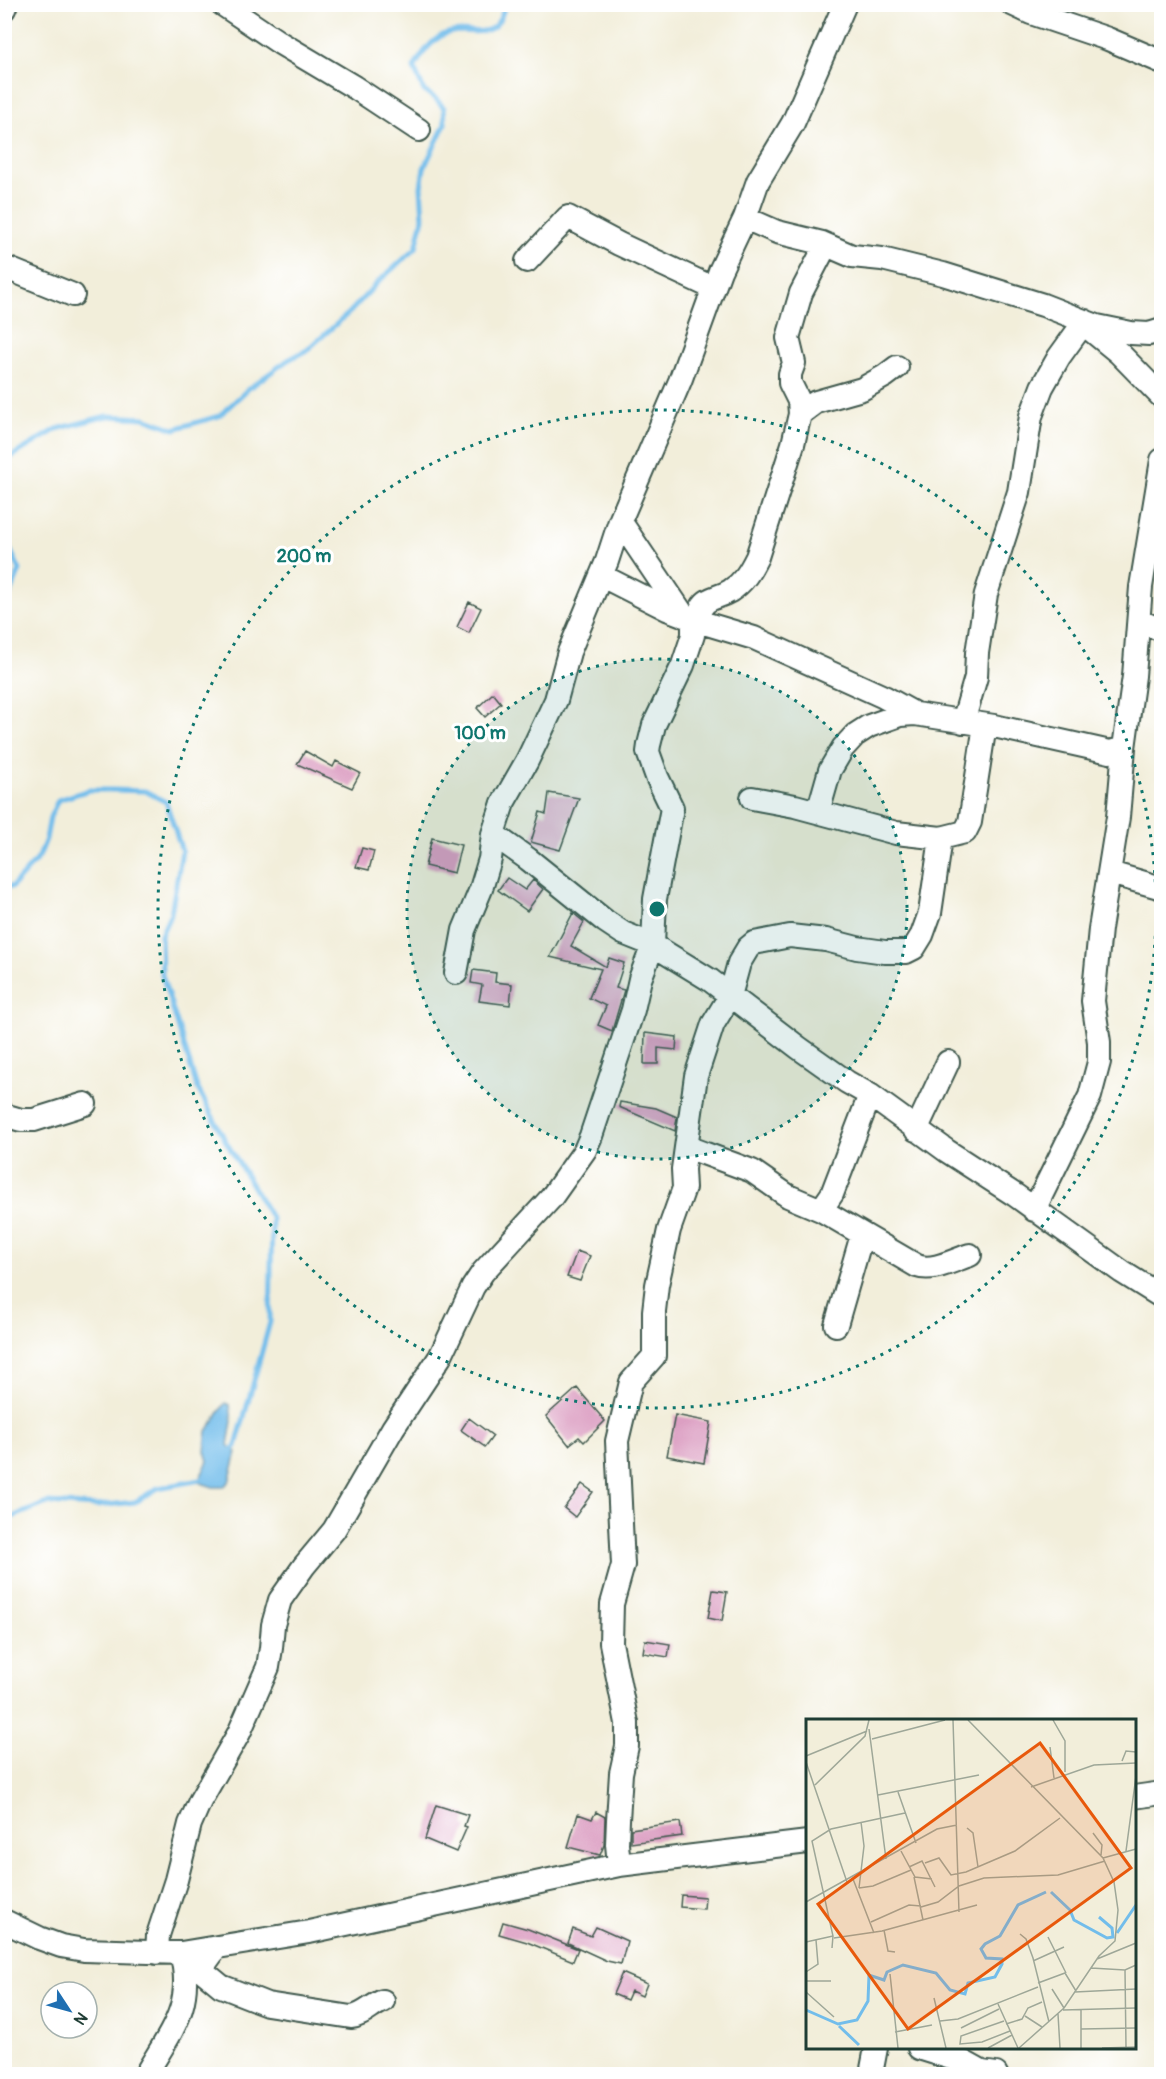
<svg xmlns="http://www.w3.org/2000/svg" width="1166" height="2079" font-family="Pangolin,sans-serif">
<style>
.water{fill:#72bdeb;stroke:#487d90;stroke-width:1.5}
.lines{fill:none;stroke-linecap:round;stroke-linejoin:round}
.stream{stroke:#72bdeb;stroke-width:5}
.building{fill:#dc9fc2}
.minor-casing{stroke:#3f584d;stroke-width:26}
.minor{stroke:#fff;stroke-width:22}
.ring{fill:none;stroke:#0f766e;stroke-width:3;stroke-dasharray:3 6}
.inset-river{fill:none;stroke:#72bdeb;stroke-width:3}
.inset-road{fill:none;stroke:#9ea798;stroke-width:1.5}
.view{fill:#e8590c;fill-opacity:0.15;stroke:#e8590c;stroke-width:3}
.inset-edge{fill:none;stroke:#1f3d34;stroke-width:3}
.centre{fill:#0f766e;stroke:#fff;stroke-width:3}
.ring-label{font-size:18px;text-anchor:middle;font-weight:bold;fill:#0f766e;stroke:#fff;stroke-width:6;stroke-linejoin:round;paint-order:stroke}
</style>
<rect width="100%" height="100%" fill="#fff"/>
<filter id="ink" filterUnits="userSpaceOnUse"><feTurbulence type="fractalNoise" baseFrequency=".0167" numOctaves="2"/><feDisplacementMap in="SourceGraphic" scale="12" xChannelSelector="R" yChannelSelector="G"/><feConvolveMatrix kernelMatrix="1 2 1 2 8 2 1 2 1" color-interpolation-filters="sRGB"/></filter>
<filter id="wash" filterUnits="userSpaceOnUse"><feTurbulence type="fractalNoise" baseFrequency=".008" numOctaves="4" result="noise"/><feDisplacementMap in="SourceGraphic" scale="24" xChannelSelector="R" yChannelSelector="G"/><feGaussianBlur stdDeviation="1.35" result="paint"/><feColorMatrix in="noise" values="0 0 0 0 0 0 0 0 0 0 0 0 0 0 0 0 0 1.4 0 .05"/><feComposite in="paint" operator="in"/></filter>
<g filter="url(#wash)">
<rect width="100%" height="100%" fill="#f2eeda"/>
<path class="water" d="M225,1403L230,1405L232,1421L228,1445L237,1452L229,1482L223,1487H213L198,1482L208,1461L205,1451L207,1431Z"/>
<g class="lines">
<path class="stream" d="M4,461L57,429L107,416L145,418L174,429L219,416L248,389L288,360L307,350L350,312L379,281L416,248L423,218L421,187L424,168L445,124L444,108L435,98L424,91L414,68C421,55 429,43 441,36C465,21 495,50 505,4
M4,543L8,545L20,570L4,608
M4,886L12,887L39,857L46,839L50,817L58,800L89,790H112L145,791L166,802L182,851L171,913L161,935L162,975L197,1087L225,1140L272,1219L270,1322L236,1446L230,1453
M4,1518H10L47,1503L97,1506L135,1502L158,1488L205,1479"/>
</g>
<g id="blocks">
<path class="building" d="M469,602L481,608L469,633L457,627Z
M493,693L501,703L485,717L477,708Z
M305,751L333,767L336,761L360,773L352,788L297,764Z
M549,793L579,798L560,850L531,842L540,812L546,814Z
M432,838L461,845L454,873L425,866Z
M362,848L374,851L369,870L356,867Z
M507,878L525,890L533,880L543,889L527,911L498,890Z
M573,913L584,922L571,946L606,967L609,958L624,963L616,988L624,990L612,1031L598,1025L606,1006L589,998L601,969L550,957Z
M473,970L496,973L495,982L512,984L510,1005L479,1001L482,985L471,983Z
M645,1033L677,1037L676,1050L658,1048V1064H644Z
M620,1102L656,1108L677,1117L675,1131L619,1107Z
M577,1251L590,1256L580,1281L567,1277Z
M577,1388L605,1421L584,1442L579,1437L569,1445L546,1416Z
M675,1415L711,1422L704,1463L667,1456Z
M469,1418L493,1436L485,1447L461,1430Z
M582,1484L593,1492L575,1517L564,1508Z
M713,1590L727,1592L722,1621L708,1618Z
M645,1640L670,1644L668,1657L643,1653Z
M436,1805L468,1815L464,1826L467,1827L456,1852L425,1839Z
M596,1812L605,1817L604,1845L600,1855L568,1847L578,1814L592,1819Z
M680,1822L682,1836L631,1843V1829Z
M681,1895L705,1897L704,1909L680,1907Z
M503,1922L528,1929L578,1949L573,1961L527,1942L499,1934Z
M596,1927L627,1941L621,1964L607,1961L568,1943L573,1929L591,1936Z
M622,1973L647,1984L642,1996L631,1991L627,2000L613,1994Z"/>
</g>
</g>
<g filter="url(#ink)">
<use href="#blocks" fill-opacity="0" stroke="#3f584d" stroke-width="1.5"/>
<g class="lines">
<defs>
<path id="minor" d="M222,4L280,43L354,87L419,130
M1012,4L1031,13L1108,39L1162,62
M4,9L6,4
M745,218L777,232L822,243L852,256L882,259L943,274L1043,305L1097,326L1131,333L1149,334L1162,330
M527,261L568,217L619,244L713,288
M4,267L73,295
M1086,326L1119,353L1162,397
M800,414L816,402L862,389L885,376L897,367
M620,521L684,616
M602,576L667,609L704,623L754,638L884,697L915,714
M697,620C703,595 713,601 730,591C744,582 750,571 757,557L793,444L800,414L799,401L790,383V374L794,363L788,338L801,293L826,245
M1139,621L1162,630
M963,722L976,677L977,653L986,594L1019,492L1031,416L1042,387L1059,357L1085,321
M752,798L795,806L896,833L941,838L965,832L970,822L985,725
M818,812L830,770L843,748L855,735L869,726L900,715L915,714L994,726L1110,752L1124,748
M493,834L528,859L605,921L623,933L653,945L710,980L799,1048L847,1082L870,1095L947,1151L1015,1195L1122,1272L1162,1297
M1110,873L1162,888
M456,973L464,930L481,889L490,859L493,834L503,803L527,761L556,700L569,652L607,561L620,521L680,381L720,271L745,218L758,181L793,123L845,4
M4,1115L21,1120H34L85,1104
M916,1130L948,1062
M687,1147L752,1171L788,1196L821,1210L917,1266C933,1272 954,1260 970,1255
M821,1210L832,1194L870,1095
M1034,1210L1090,1096L1099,1062V1042L1093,1001L1100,929L1118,817L1124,748L1134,676L1141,587L1162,460
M836,1325L862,1235
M1134,1797L1162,1793
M619,1865L617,1844L618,1820L621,1773L627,1746V1723L611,1643L612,1604L623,1565L617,1441L631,1382L654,1356V1311L657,1285L669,1230L684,1188L683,1169L696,1076L713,1024L730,996L739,963L748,948L754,943L790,936L826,940L857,948L885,952H906L914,948L922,935L930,913L941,838
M4,1921L39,1938L61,1946L84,1950L181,1953L309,1932L619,1865L808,1842
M217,1947L204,1965V1972L221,1986L267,2004L351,2017C363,2016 372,2005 383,2001
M157,1953L158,1935L176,1880L190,1824L200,1801L239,1733L260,1685L268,1667L271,1648L273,1625L280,1600L304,1566L334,1530L393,1428L440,1357L473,1287L483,1272L551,1198L585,1150L591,1136L633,1010L640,979L653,945L655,899L672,808L657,777L648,752L649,745L654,725L683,665L693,635V619
M919,2048L964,2062L982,2072L996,2074
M146,2074C171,2031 195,2005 181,1953
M871,2074L876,2048"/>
</defs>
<use href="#minor" class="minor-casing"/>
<use href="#minor" class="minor"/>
</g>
</g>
<circle cx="657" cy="909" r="250" fill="#0f766e" fill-opacity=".12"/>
<g class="ring">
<circle cx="657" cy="909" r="250"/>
<circle cx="657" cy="909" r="499"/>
</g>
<g transform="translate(806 1719)">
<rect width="330" height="330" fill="#f2eeda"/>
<path class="inset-river" d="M245,173L264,191L268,201L301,219L307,218L306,209L293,198M311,214L330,186M0,291L32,305L51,301L62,282L63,256L78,261L81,253L97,246L130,254L144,271L159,275L162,264L189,258L196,245V240L180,239L175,230L179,225L194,217L212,186L240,173M33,307L53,326"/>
<path class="inset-road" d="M147,1L153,193M162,1L297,139L308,163L312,191L309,222L293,237L258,289L213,329M247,1L259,22V53M63,10L80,140M66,20L139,1M244,28L248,59M0,37L61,12M316,42L320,32L330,33M0,43L41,163M9,66L59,17L63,1M225,68L288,46L330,44M92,73L110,124M72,76L173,56M161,109L167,114L172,148M287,114L296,126L295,136M95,132L109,158L126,160M320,132L330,57M297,139L330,130M119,144L133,139L145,156L160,153L209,132L254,99M103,148L116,142L129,168M108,158L117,201M47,160L68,214M53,169L58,127L55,103M53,169L67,167L105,151M0,183L131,110L151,106M115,188L132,183L153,167L178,159L252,156L299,142M65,203L103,186L115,187M78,211L82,232L89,233M214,215L220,220L227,239L243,303M242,218L260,254M28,219L76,212L171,186M0,223L27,217M26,229L27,217L6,122L25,110L99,94M291,240L330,224M227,242L258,228M285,249L319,251L330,246M319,251L320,328M0,253L12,245L10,221M84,255L92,329M0,262H25M232,264L259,254L270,272M246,270L258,289M0,273L28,298M269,273L330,270M128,279L140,329M192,285L212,329M257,291L330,289M275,291V329M252,295L254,329M219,297L236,308M134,302L152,300L232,268M198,302L155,317L154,325L176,323L204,312M200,305L216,300L222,289L236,283M155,309L193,290M275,310L330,309M89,313L126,306M182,329L206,316M296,329L330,328"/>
<path class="view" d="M234,24L325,149L102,310L12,185Z"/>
<rect width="330" height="330" class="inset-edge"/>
</g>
<circle cx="657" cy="909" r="9" class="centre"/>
<g class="ring-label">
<text x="304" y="562">200 m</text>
<text x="480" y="739">100 m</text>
</g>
<rect width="1166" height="2079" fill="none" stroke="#fff" stroke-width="24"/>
<g transform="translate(69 2010) rotate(126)"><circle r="28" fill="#ffffff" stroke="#a5b1ae" stroke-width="1.5"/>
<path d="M0-4.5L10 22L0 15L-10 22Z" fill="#1f6fb2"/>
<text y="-9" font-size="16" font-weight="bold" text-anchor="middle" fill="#1f3d34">N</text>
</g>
</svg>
